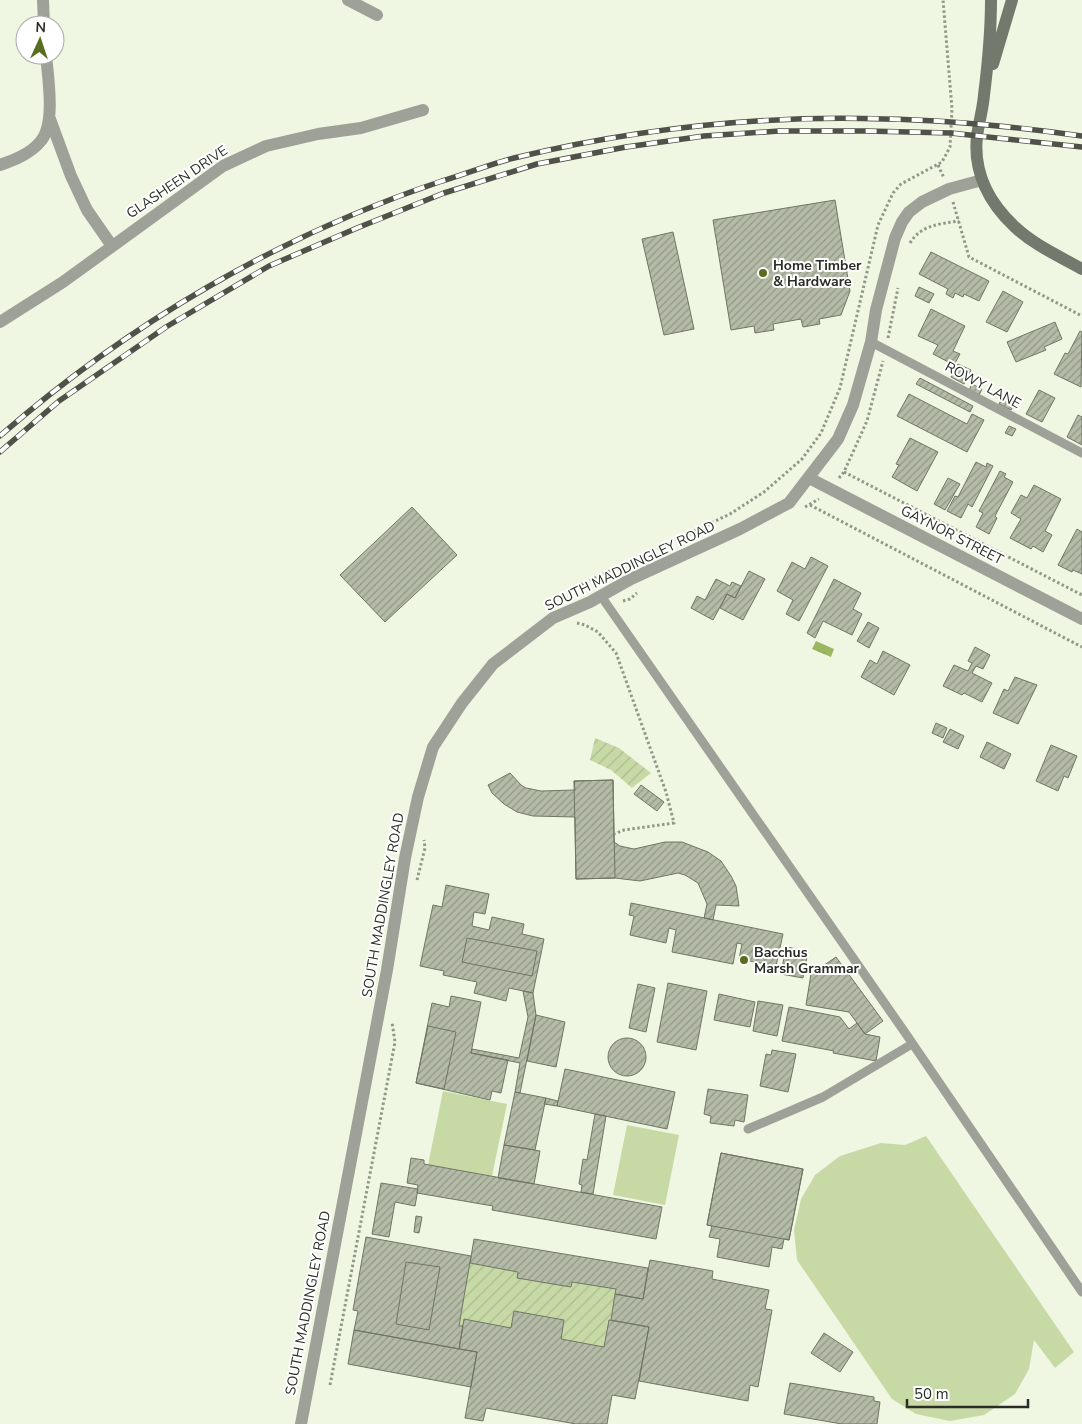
<svg xmlns="http://www.w3.org/2000/svg" width="1082" height="1424" font-family="'Nunito Sans',sans-serif">
<style>
.grass{fill:#c7daa6}
.garden{fill:url(#garden-furrows)}
.water{fill:url(#water-ripples)}
.building{fill:url(#building-hatch);stroke:#6f7663}
.lines{fill:none;stroke-linecap:round;stroke-linejoin:round}
.path{stroke:#929889;stroke-width:3;stroke-dasharray:2.5 2.5;stroke-linecap:butt}
.service{stroke:#9da198;stroke-width:9}
.minor{stroke:#9da198;stroke-width:12}
.secondary{stroke:#74796d;stroke-width:12}
.rail-casing{stroke:#4f5248;stroke-width:5.5}
.rail{stroke:#fff;stroke-width:4;stroke-dasharray:11;stroke-linecap:butt}
.poi-dot{fill:#586e1e;stroke:#fff;stroke-width:2}
.labels{text-anchor:middle;dominant-baseline:central;stroke-width:4;stroke-linejoin:round;paint-order:stroke}
.street-label{font-size:14px;fill:#2a2d25;stroke:#fff}
.poi-label{font-size:14px;font-weight:bold;fill:#2a2d25;stroke:#fff;text-anchor:start}
</style>
<defs>
<pattern id="garden-furrows" width="10" height="10" patternUnits="userSpaceOnUse" patternTransform="scale(1.25)"><rect width="10" height="10" fill="#c7daa6"/><path d="M-1 1l2-2M0 10L10 0M9 11l2-2" fill="none" stroke="#abbb8f"/></pattern>
<pattern id="water-ripples" width="26" height="14" patternUnits="userSpaceOnUse" patternTransform="scale(1.25)"><rect width="26" height="14" fill="#9cb763"/><path d="M2 4q2-2 4 0t4 0M15 11q2-2 4 0t4 0" fill="none" stroke="#7f9551"/></pattern>
<pattern id="building-hatch" width="6" height="6" patternUnits="userSpaceOnUse" patternTransform="scale(1.25)"><rect width="6" height="6" fill="#b4bba7"/><path d="M-1 1l2-2M0 6l6-6M5 7l2-2" fill="none" stroke="#939888"/></pattern>
</defs>
<rect width="100%" height="100%" fill="#eff7e2"/>
<path class="grass" d="M443,1091L507,1104L492,1176L428,1165Z
M627,1125L679,1135L665,1205L613,1195Z
M926,1136L1074,1352L1055,1368L1034,1340L1029,1369L1015,1394L984,1415L950,1421L916,1414L892,1399L797,1260L794,1230L801,1199L815,1175L840,1156L881,1143L905,1145Z"/>
<path class="garden" d="M595,738L619,748L651,773L632,788L611,770L590,760Z
M470,1263L616,1289L611,1320L609,1321L604,1347L561,1339L564,1320L515,1311L511,1328L465,1319L463,1326H459Z"/>
<path class="water" d="M816,641L834,649L831,657L812,649Z"/>
<path class="building" d="M835,200L850,291L841,315L819,319L820,324L803,327L801,319L773,324L774,330L755,333L754,326L731,330L713,220Z
M673,232L694,329L664,335L642,239Z
M931,252L989,281L979,301L964,294L963,297L955,293L953,298L946,294L948,289L919,274Z
M919,287L934,294L929,303L915,296Z
M1003,291L1023,302L1007,332L986,322Z
M931,309L965,326L953,351L960,354L954,365L933,354L938,345L918,336Z
M1055,322L1062,339L1044,347L1046,350L1016,362L1007,342Z
M1080,331L1082,332L1081,387L1054,374L1065,353L1068,354Z
M958,364L971,370L964,384L951,377Z
M920,378L973,406L970,412L916,384Z
M972,384L982,389L979,395L969,390Z
M1039,390L1055,398L1042,422L1026,414Z
M909,394L967,424L972,414L984,420L967,452L897,416Z
M1004,395L1016,401L1011,410L999,404Z
M1078,415L1082,417V445L1067,437Z
M1009,426L1016,429L1012,436L1005,433Z
M910,438L938,452L917,491L892,477L899,465L896,464Z
M976,462L986,467L987,463L993,466L972,507L968,504L961,518L947,511L955,496L958,497Z
M1000,471L1006,474L1004,477L1013,482L995,516L997,518L989,534L976,527L983,513L979,511Z
M948,478L960,484L945,510L934,504Z
M1034,485L1061,499L1045,531L1052,535L1043,552L1033,546L1031,549L1010,538L1021,519L1011,513L1021,495L1027,498Z
M412,507L457,555L385,622L340,575Z
M1077,529L1082,532V574L1073,570L1072,572L1058,565Z
M811,557L828,566L799,621L786,614L793,600L777,591L792,562L805,569Z
M749,571L765,579L743,620L720,608L727,594L735,598Z
M716,579L730,586L732,582L741,586L735,598L727,594L713,620L691,608L697,596L705,600Z
M834,579L861,593L853,609L862,614L852,635L823,621L815,638L807,633Z
M868,622L879,628L869,648L857,641Z
M975,647L990,655L983,669L976,666L972,673L992,683L982,702L964,693L962,695L943,686L954,665L968,671L972,663L968,661Z
M883,651L910,665L894,695L861,677L870,660L877,664Z
M1015,677L1037,685L1018,724L993,713L1004,689L1008,691Z
M936,723L947,728L943,738L932,733Z
M950,729L964,736L958,749L943,742Z
M987,742L1011,754L1004,769L980,757Z
M1051,745L1077,756L1068,778L1064,776L1058,791L1036,781Z
M510,773L521,785L526,788L541,791L575,790L574,781L613,780L614,842L620,846L634,849L665,842H682L708,852L721,861L731,876L736,886L739,906L716,905L713,920L704,918L707,904L698,883L685,875L678,873L640,881L615,878L576,879L575,817L533,816L517,812L504,804L492,793L488,785Z
M613,780L615,878L576,879L574,781Z
M641,785L664,802L657,811L634,794Z
M446,885L489,894L485,914L474,912L472,926L489,930L492,917L524,924L522,934L544,939L533,993L509,988L506,1001L474,993L477,982L443,975L444,971L420,966L433,905L442,907Z
M631,903L783,934L776,966L739,959L742,944L737,943L733,964L672,952L676,930L669,928L666,943L630,935L634,916L629,915Z
M467,938L537,951L532,976L462,962Z
M786,947L808,951L803,978L781,974Z
M836,957L883,1021L865,1034L849,1012L806,1005L811,974Z
M668,983L707,991L696,1050L657,1042Z
M638,984L655,988L646,1032L629,1028Z
M523,991L533,993L536,1015L520,1093L515,1092L520,1063L471,1053L472,1049L519,1058L528,1017Z
M719,994L755,1002L750,1027L714,1020Z
M451,996L481,1002L471,1053L508,1060L501,1093L492,1091L490,1100L416,1083L432,1003L449,1007Z
M758,1001L783,1005L777,1036L753,1031Z
M789,1007L840,1017L849,1029L857,1023L865,1034L880,1037L876,1061L833,1053L834,1051L782,1041Z
M536,1015L565,1022L556,1067L527,1061Z
M428,1026L456,1032L444,1089L416,1083Z
M608 1057a19 19 0 1 1 38 0a19 19 0 1 1-38 0Z
M772,1050L796,1054L788,1092L760,1086L766,1054L771,1055Z
M565,1069L675,1092L667,1129L557,1106Z
M708,1089L748,1095L744,1122L735,1120L734,1126L710,1123L711,1116L704,1114Z
M515,1092L546,1098L535,1150L504,1145Z
M546,1098L558,1101L557,1106L544,1104Z
M595,1114L606,1116L593,1194L581,1192L582,1185L579,1184L583,1159L587,1160Z
M504,1145L540,1151L534,1184L498,1178Z
M721,1153L803,1169L789,1240L784,1239L782,1249L772,1247L769,1267L717,1257L720,1239L709,1237L712,1226L707,1225Z
M721,1153L803,1169L789,1240L707,1225Z
M411,1158L424,1160V1164L662,1207L656,1239L492,1210L493,1206L417,1193L418,1185L407,1183Z
M381,1183L418,1189L415,1206L395,1202L389,1237L372,1234Z
M416,1216L422,1217L419,1233L414,1232Z
M366,1237L471,1256L459,1326H463L459,1349L354,1330L358,1311L353,1310Z
M474,1239L648,1268L643,1299L615,1294L616,1289L572,1282L571,1287L517,1278L518,1272L470,1263Z
M650,1260L713,1271L712,1279L769,1290L765,1309L772,1310L758,1387L750,1385L748,1401L639,1381L649,1327L611,1320L615,1294L643,1299Z
M406,1262L440,1267L429,1330L396,1324Z
M514,1311L564,1320L561,1339L604,1347L609,1320L649,1327L635,1399L612,1395L607,1424H576L486,1408L483,1421L465,1418L477,1352L459,1349L464,1319L511,1328Z
M354,1330L477,1352L471,1387L348,1364Z
M824,1333L853,1352L840,1372L811,1353Z
M790,1383L874,1397V1401L880,1402L877,1424H842L784,1414Z"/>
<g class="lines">
<path class="path" d="M938,165L944,178
M953,202L969,257L1082,316
M910,243C921,225 939,224 959,221
M888,338L898,288
M844,472L1082,595
M839,478L844,472L867,421L883,361
M810,505L1082,647
M805,507L819,499
M585,590L582,584L730,514L764,492L802,459L821,433L840,388L878,225L893,193L901,184L942,162L950,147L952,109L943,0
M623,601L630,599L637,593
M577,623L585,625L598,632L616,653L666,792L674,823L624,830L614,834
M417,880L425,848L424,840
M330,1385L395,1042L392,1022"/>
<path class="service" d="M871,342L1082,453
M601,596L906,1034L1082,1292
M748,1129L823,1097L912,1044"/>
<path class="minor" d="M43,0L44,25
M348,0L377,15
M50,119L71,176L87,210L112,246
M0,165C14,160 30,154 40,142C56,125 48,78 46,55
M0,322L63,282L223,166L266,146L318,134L361,128L423,110
M809,478L1082,619
M301,1424L387,970L405,858L418,797L433,747L462,703L493,664L553,618L590,602L631,579L740,529L789,503L838,439L853,405L871,342L876,310L895,238L902,222L909,212L922,202L949,189L982,180"/>
<path class="secondary" d="M991,0C991,32 988,63 984,95C983,108 979,122 977,136C973,172 989,203 1015,227C1034,245 1059,256 1082,269
M993,64L1012,0"/>
<defs>
<path id="rail" d="M0,436C128,324 280,235 442,181C466,174 490,164 514,158C635,129 760,115 884,119C950,120 1017,127 1082,136
M0,452L59,401L166,327L269,266L357,228L444,193L537,164L626,147L704,136L779,131H866L951,133L1082,147"/>
</defs>
<use href="#rail" class="rail-casing"/>
<use href="#rail" class="rail"/>
</g>
<g class="poi-dot">
<circle cx="763" cy="273" r="5"/>
<circle cx="744" cy="960" r="5"/>
</g>
<g class="labels">
<g class="street-label">
<text transform="translate(177 182) rotate(-34)">GLASHEEN DRIVE</text>
<text transform="translate(983 385) rotate(28)">ROWY LANE</text>
<text transform="translate(952 535) rotate(27)">GAYNOR STREET</text>
<text transform="translate(630 566) rotate(-26)">SOUTH MADDINGLEY ROAD</text>
<text transform="translate(383 905) rotate(-80)">SOUTH MADDINGLEY ROAD</text>
<text transform="translate(308 1303) rotate(-79)">SOUTH MADDINGLEY ROAD</text>
</g>
<g class="poi-label">
<text x="773" y="265">Home Timber<tspan x="773" dy="16">&amp; Hardware</tspan></text>
<text x="754" y="952">Bacchus<tspan x="754" dy="16">Marsh Grammar</tspan></text>
</g>
</g>
<g transform="translate(40 40) rotate(3)"><circle r="24" fill="#ffffff" stroke="#aaaba8"/>
<path d="M0-4L9 19L0 12L-9 19Z" fill="#586e1e"/>
<text y="-8" font-size="14" font-weight="bold" text-anchor="middle" fill="#2a2d25">N</text>
</g>
<path d="M907 1399v8h121v-8" fill="none" stroke="#2a2d25" stroke-width="2.5"/>
<text x="914" y="1399" font-size="15" fill="#2a2d25" stroke="#ffffff" stroke-width="4" paint-order="stroke">50 m</text>
</svg>
